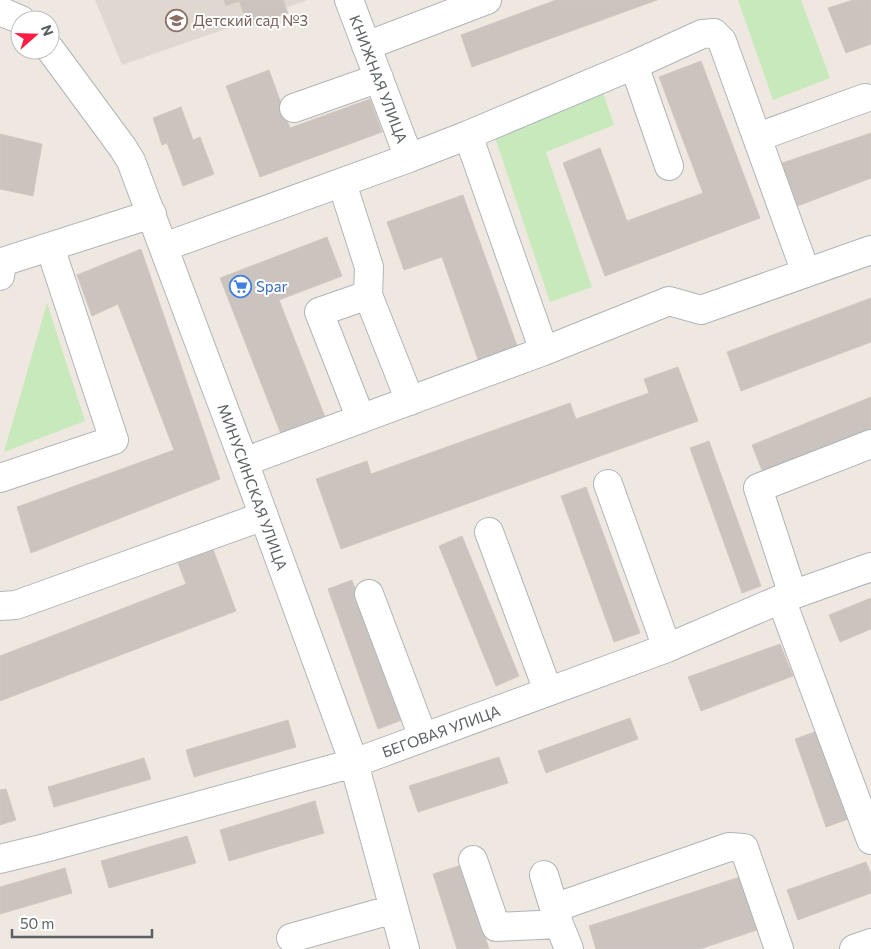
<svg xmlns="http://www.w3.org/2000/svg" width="871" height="949" font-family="Commissioner,sans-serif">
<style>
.education{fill:#ded8d0}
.green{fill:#c7e9bb}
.building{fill:#cac3be;stroke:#d4c8bf}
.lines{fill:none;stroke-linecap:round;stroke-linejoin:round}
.minor-casing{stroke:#afb5b9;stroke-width:30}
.minor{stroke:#fff;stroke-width:28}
.labels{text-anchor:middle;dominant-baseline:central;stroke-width:4;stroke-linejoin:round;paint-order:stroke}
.education-label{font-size:15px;fill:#785e54;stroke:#fff;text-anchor:start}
.street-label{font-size:15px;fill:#5a6164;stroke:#fff}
.shop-label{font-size:15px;fill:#366cbe;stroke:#fff;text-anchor:start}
</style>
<rect width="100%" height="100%" fill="#efe8e1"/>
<path class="education" d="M95,0H308L122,65Z"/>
<path class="green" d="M738,0H801L830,78L773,100Z
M603,93L614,125L546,152L592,287L550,302L494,134Z
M47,303L85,421L4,452Z"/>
<path class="building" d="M224,0H283L288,13L249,27L239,1L226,6Z
M556,0H657L472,67L461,35Z
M853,0H871V44L846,53L828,8Z
M701,61L760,218L605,276L563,163L600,148L627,221L703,193L659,77Z
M269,70L290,128L370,99L382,132L260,177L226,86Z
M181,107L193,140L200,137L214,174L183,186L167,143L162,145L153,118Z
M871,133V178L795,207L782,163Z
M0,134L42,144L33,196L0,189Z
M463,195L520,354L481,368L442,257L404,270L387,222Z
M327,237L342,276L279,300L325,417L281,434L220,278Z
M141,249L220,479L31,553L17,507L174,450L118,304L92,316L77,275Z
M871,298V342L741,391L727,352Z
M678,367L698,421L341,549L316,479L367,461L371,474L570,403L576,419L649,393L644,379Z
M871,397V429L763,473L752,445Z
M709,441L761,586L742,593L690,448Z
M586,487L640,633L614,642L561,496Z
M462,536L519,676L496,686L439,546Z
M213,549L236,611L0,701V656L186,584L178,563Z
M352,580L402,720L378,729L328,589Z
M871,598V629L840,642L829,615Z
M780,644L793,676L701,711L688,677Z
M630,718L638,739L546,773L538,751Z
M288,720L296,747L194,777L186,750Z
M823,729L854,817L826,827L795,739Z
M499,757L508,783L418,812L409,786Z
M144,758L151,779L54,807L48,787Z
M6,789L16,820L0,825V790Z
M315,801L324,833L229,861L220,830Z
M187,836L196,863L109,888L101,861Z
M866,862L871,874V893L798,920L787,890Z
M462,865L489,949H457L433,874Z
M65,868L72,893L0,914V887Z
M746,875L763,928L700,949H596L589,926Z"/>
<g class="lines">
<defs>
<path id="minor" d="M349,0L409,158
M0,11L21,20
M366,46L487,0
M50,49L123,148L131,161L244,462L354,763L405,949
M634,65L669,166
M294,108L379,78
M468,135L544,351L669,301L701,310L871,250
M758,137L865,98
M342,183L369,267L368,295L410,401
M164,247L409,158L468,135L634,65L702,34L714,33L722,41L806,273
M0,276L2,262L152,214
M361,419L319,312L368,295
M244,462L544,351
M0,478L114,440L50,247
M608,484L667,648
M489,532L548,691
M369,594L423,737
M793,595L758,488L871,444
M781,599L871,840
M0,606L16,605L264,516
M0,859L45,848L354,763L667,648L781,599L871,567
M473,860L496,927L559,924L569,949
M544,875L559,924
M554,908L729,847L744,848L779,949
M291,938L394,909
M854,949L871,943"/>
</defs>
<use href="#minor" class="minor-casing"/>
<use href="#minor" class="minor"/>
</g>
<defs>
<symbol id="school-ring" viewBox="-11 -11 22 22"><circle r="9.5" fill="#fff" stroke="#8d6e63" stroke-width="1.5"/><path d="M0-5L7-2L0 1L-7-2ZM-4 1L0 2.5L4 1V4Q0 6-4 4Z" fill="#8d6e63"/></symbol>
<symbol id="supermarket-ring" viewBox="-11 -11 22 22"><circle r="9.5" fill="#fff" stroke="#3f7fe0" stroke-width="1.5"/><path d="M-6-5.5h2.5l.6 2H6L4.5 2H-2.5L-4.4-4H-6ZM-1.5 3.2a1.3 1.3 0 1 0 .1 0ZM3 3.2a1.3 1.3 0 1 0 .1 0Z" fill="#3f7fe0"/></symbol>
</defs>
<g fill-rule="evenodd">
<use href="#school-ring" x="164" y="8" width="25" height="25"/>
<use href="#supermarket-ring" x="228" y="274" width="25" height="25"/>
</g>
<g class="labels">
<g class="education-label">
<text x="193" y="20">Детский сад №3</text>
</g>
<g class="street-label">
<text transform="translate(379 79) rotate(69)">КНИЖНАЯ УЛИЦА</text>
<text transform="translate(253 487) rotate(70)">МИНУСИНСКАЯ УЛИЦА</text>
<text transform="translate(441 731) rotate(-20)">БЕГОВАЯ УЛИЦА</text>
</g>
<g class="shop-label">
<text x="256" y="286">Spar</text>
</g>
</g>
<g transform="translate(35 35) rotate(70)"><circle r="24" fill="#ffffff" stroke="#bdc0c1"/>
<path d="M0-4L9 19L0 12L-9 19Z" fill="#fa1c42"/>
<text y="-8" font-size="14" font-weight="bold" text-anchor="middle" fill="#5a6164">N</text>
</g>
<path d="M12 929v8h140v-8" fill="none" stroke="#5a6164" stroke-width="2.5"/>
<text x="20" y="929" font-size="15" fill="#5a6164" stroke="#ffffff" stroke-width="4" paint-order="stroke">50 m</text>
</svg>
